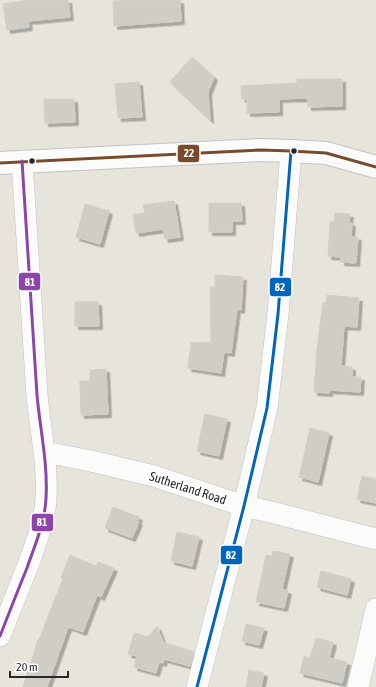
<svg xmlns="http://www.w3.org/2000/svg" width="376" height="687" font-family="'Asap Condensed',sans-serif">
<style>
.building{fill:#d0cdc7;stroke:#d2cfc8;filter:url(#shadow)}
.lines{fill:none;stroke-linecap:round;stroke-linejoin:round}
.minor-casing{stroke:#c4c2c3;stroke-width:22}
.tertiary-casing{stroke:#c4c2c3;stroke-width:24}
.minor{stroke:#fbfbfa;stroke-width:21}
.tertiary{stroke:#fbfbfa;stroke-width:22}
.bus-1-casing{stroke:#fff;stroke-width:6}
.bus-2-casing{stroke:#fff;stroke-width:6}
.bus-3-casing{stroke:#fff;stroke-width:6}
.bus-1{stroke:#7a4b2a;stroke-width:3}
.bus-2{stroke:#8e44ad;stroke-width:3}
.bus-3{stroke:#0065bd;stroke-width:3}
.bus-dot{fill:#282828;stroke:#fff;stroke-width:1.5}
.labels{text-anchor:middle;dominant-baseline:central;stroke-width:3;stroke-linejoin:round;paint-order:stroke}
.street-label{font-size:13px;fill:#282828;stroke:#fff}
.line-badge{stroke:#fff;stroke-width:1.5}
.badge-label{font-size:11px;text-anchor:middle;font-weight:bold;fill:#fff}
</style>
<defs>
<filter id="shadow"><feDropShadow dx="3.5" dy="3.5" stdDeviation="0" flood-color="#0004"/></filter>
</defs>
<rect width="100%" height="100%" fill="#e7e4dc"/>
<path class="building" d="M29,0H68L70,17L28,21L29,27L7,30L3,4Z
M139,0H180L181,21L114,26L113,1Z
M192,57L214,77L208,92L210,120L170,82Z
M297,79H342V106L308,107V98L279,99V112L247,113V99H242L241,86L297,83Z
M139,82L142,117L118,118L115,84Z
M44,99H74L75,122L45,123Z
M174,201L180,237L165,239L163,229L136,233L133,215L145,213L143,205Z
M209,203H241L242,221H232V232H209Z
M85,204L109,211L100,244L76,237Z
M335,213L350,214L349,223H352L351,237H358L356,263L341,262V257L328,256L330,222H334Z
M215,275L243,277L241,310L237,309L231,353L224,352L221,373L188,368L191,343L211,342L210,287H215Z
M327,295L359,298L357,327L344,326L341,366L352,367V377H361L360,392L329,390V393L314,392L317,348L323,303H326Z
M75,302H98L99,326H75Z
M106,369L108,414L81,415L80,381H90V370Z
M205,414L227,419L219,456L197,451Z
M310,428L329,433L318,482L299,477Z
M362,476L376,479V503L357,499Z
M113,507L139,517L137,522H139L132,538L105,528Z
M177,532L199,537L192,566L171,561Z
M273,551L290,554L282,589L288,591L284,608L256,602L266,555L272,556Z
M70,555L96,566L98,562L114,568L101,597L97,595L83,632L69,627L67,630L47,687H23L38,640H39L63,578H61Z
M321,571L351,579L347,595L317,587Z
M246,624L264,628L259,645L242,641Z
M157,626L163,642L194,652L190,666L164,659L163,663L159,662L156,673L134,667L137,656L128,654L134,633L148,637Z
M316,638L333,642L329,658L347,662L342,683L300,673L304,656L310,658Z
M249,670L264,673L261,687H246Z"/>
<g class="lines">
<defs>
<path id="minor" d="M45,452L91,461L154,476L244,506L275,513L376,539
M0,636C9,613 18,590 27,568C35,545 45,522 46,498C48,463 40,429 37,395L22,161
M197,687L244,506L267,408L278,314L291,151
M358,687L376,609"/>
<path id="tertiary" d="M0,163L261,150L291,151L326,153L376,167"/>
</defs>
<use href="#minor" class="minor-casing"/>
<use href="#tertiary" class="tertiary-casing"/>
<use href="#minor" class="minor"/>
<use href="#tertiary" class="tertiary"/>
<defs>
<path id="bus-1" d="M0,163L261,150L291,151L326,153L376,167"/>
<path id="bus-2" d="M0,636C9,613 18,590 27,568C35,545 45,522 46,498C48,463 40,429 37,395L22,161"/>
<path id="bus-3" d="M197,687L244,506L267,408L278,314L291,151"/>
</defs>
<use href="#bus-1" class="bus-1-casing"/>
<use href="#bus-2" class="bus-2-casing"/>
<use href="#bus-3" class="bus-3-casing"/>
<use href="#bus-1" class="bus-1"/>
<use href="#bus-2" class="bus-2"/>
<use href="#bus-3" class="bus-3"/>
</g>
<g class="bus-dot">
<circle cx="294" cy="151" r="3.5"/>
<circle cx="32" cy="161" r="3.5"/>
</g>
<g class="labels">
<g class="street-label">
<text transform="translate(188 488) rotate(18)">Sutherland Road</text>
</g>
</g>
<g class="line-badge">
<rect x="177" y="144" width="23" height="19" rx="4" fill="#7a4b2a"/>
<rect x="18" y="272" width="23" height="19" rx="4" fill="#8e44ad"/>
<rect x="269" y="277" width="23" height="20" rx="4" fill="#0065bd"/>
<rect x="31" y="513" width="23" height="19" rx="4" fill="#8e44ad"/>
<rect x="220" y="545" width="23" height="20" rx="4" fill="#0065bd"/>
</g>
<g class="badge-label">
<text x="189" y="157">22</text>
<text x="30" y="286">81</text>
<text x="280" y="291">82</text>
<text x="42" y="526">81</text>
<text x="231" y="559">82</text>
</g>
<path d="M10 671v6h58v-6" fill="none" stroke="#282828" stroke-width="2"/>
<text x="16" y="671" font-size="12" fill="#282828" stroke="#ffffff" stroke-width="3" paint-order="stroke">20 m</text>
</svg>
